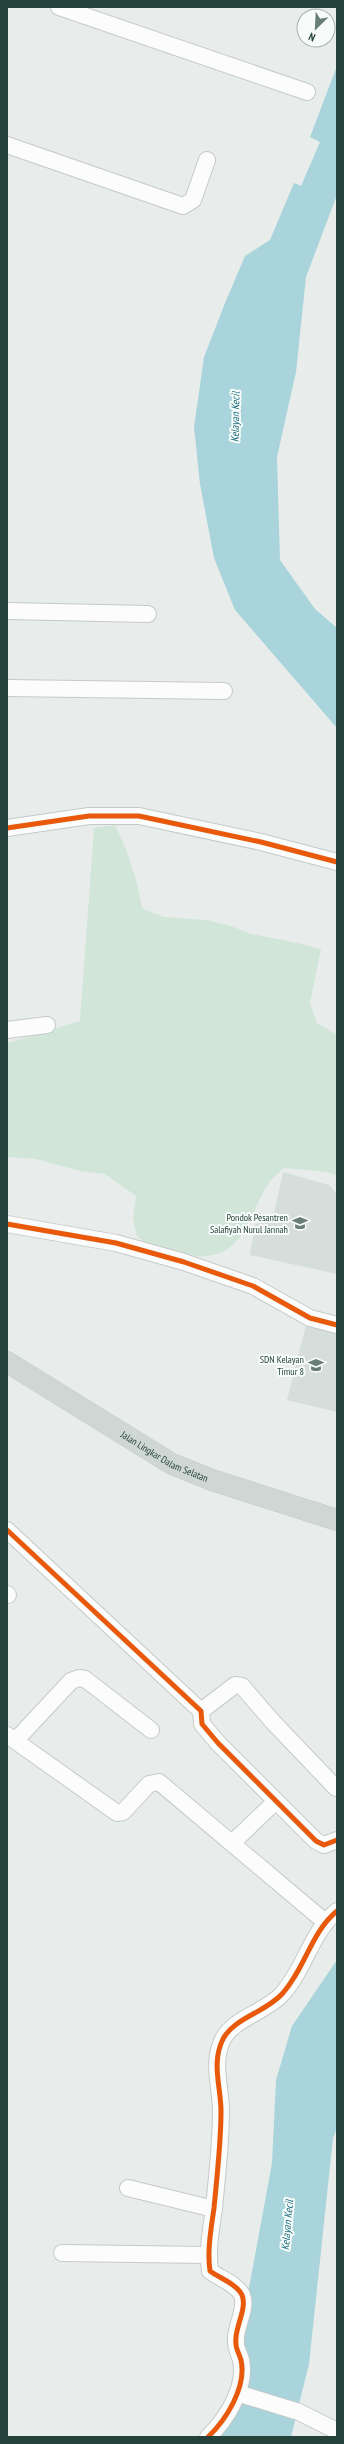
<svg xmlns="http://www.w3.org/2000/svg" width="344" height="2444" font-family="'PT Sans Narrow',sans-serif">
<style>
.built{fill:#d6dedb}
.green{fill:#d1e6d8}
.water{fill:#a9d4db}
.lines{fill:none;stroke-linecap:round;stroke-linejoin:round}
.minor-casing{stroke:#c5cac8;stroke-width:18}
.major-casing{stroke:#c3ccc9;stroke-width:22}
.minor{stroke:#fcfcfc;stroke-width:16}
.major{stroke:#cfd7d5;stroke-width:21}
.cycleway-casing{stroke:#f7fbf9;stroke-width:8}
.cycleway{stroke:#e8590c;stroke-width:5}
.labels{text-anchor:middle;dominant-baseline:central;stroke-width:4;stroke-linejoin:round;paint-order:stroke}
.poi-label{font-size:10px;fill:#24423a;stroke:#f7fbf9;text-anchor:end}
.street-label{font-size:10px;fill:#24423a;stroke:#f7fbf9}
.water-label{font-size:11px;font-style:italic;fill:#1c6f80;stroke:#f7fbf9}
</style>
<rect width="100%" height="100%" fill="#e8edeb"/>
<path class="built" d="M283,1172L329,1185L337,1194V1274L250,1255L255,1224L272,1222Z
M306,1325L337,1331V1412L287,1400Z"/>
<path class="green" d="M115,825C128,851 137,879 142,908L164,917L207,920L231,926L251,934L298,943L321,949L310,1003L317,1023L337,1035V1176L327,1172L284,1168C279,1173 273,1177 269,1183C247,1216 245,1260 194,1256C172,1255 156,1249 137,1237L133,1217L136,1196L105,1174L80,1171L36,1159L7,1157V1043L80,1021L94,828Z"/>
<path class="water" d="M337,66V195L306,277L296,372L277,457L280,560L315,609L337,628V728L235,610L214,558L200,484L194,427L204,357L225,303L245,256L270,240L294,183L301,186L320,142L310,137Z
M337,1960V2128L333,2138L309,2364L291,2437H215L241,2399L239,2342L272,2163L276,2080L292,2026Z"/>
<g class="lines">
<defs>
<path id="minor" d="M59,7L307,92
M7,145L183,206L193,200L207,160
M7,611L148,614
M7,688L224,691
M7,828L89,816H139L261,842L337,862
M7,1030L47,1025
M7,1224L116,1243L184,1262L253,1286L310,1318L337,1325
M7,1530L201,1711L202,1724L218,1743L316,1841L324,1845L337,1840
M7,1594L8,1595
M201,1711L235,1685L242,1686L272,1721L336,1788
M7,1735L117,1813L123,1812L149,1784L159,1782L324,1921
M15,1741L71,1681L79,1678L85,1679L151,1730
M232,1843L276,1801
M128,2188L214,2209
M62,2253L207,2255
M237,2393L299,2412L337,2431
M208,2437C226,2420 247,2387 241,2360C238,2350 235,2349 236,2337C237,2324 247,2307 242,2295C237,2284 219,2278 210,2271C207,2250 211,2230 214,2208C217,2176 221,2143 221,2111C221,2087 211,2063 223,2039C234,2018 266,2012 282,1994C305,1969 311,1932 337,1911"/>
<g id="major">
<path id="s1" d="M7,1362L172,1464L212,1480L337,1520"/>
</g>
</defs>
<use href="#minor" class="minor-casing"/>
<use href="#major" class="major-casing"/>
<use href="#minor" class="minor"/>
<use href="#major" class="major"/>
<defs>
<path id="cycleway" d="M7,828L89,816H139L261,842L337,862
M7,1224L116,1243L184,1262L253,1286L310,1318L337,1325
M7,1530L201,1711L202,1724L218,1743L316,1841L324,1845L337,1840
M208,2437C226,2420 247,2387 241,2360C238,2350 235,2349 236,2337C237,2324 247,2307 242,2295C237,2284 219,2278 210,2271C207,2250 211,2230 214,2208C217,2176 221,2143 221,2111C221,2087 211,2063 223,2039C234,2018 266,2012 282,1994C305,1969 311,1932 337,1911"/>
</defs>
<use href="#cycleway" class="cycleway-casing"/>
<use href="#cycleway" class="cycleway"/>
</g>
<defs>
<symbol id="school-bare" viewBox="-9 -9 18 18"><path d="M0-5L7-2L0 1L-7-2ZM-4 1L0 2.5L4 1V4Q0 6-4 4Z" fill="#697e78" stroke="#f7fbf9" stroke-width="2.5" paint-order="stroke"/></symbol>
</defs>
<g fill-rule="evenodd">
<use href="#school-bare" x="289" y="1212" width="22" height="22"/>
<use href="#school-bare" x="305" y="1354" width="22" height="22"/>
</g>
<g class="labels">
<g class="poi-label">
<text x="288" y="1217">Pondok Pesantren<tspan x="288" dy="12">Salafiyah Nurul Jannah</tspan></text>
<text x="304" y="1359">SDN Kelayan<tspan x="304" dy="12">Timur 8</tspan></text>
</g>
<g class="street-label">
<text stroke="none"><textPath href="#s1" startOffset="184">Jalan Lingkar Dalam Selatan</textPath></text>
</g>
<g class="water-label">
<text transform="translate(235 417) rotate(-89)">Kelayan Kecil</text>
<text transform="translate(287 2225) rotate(-85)">Kelayan Kecil</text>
</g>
</g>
<rect width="344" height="2444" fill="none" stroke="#24423a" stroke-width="16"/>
<g transform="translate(316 28) rotate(204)"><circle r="19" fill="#f7fbf9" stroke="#a3b1ad"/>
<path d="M0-3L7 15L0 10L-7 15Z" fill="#697e78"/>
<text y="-6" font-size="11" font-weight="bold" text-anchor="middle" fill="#24423a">N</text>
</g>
</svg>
